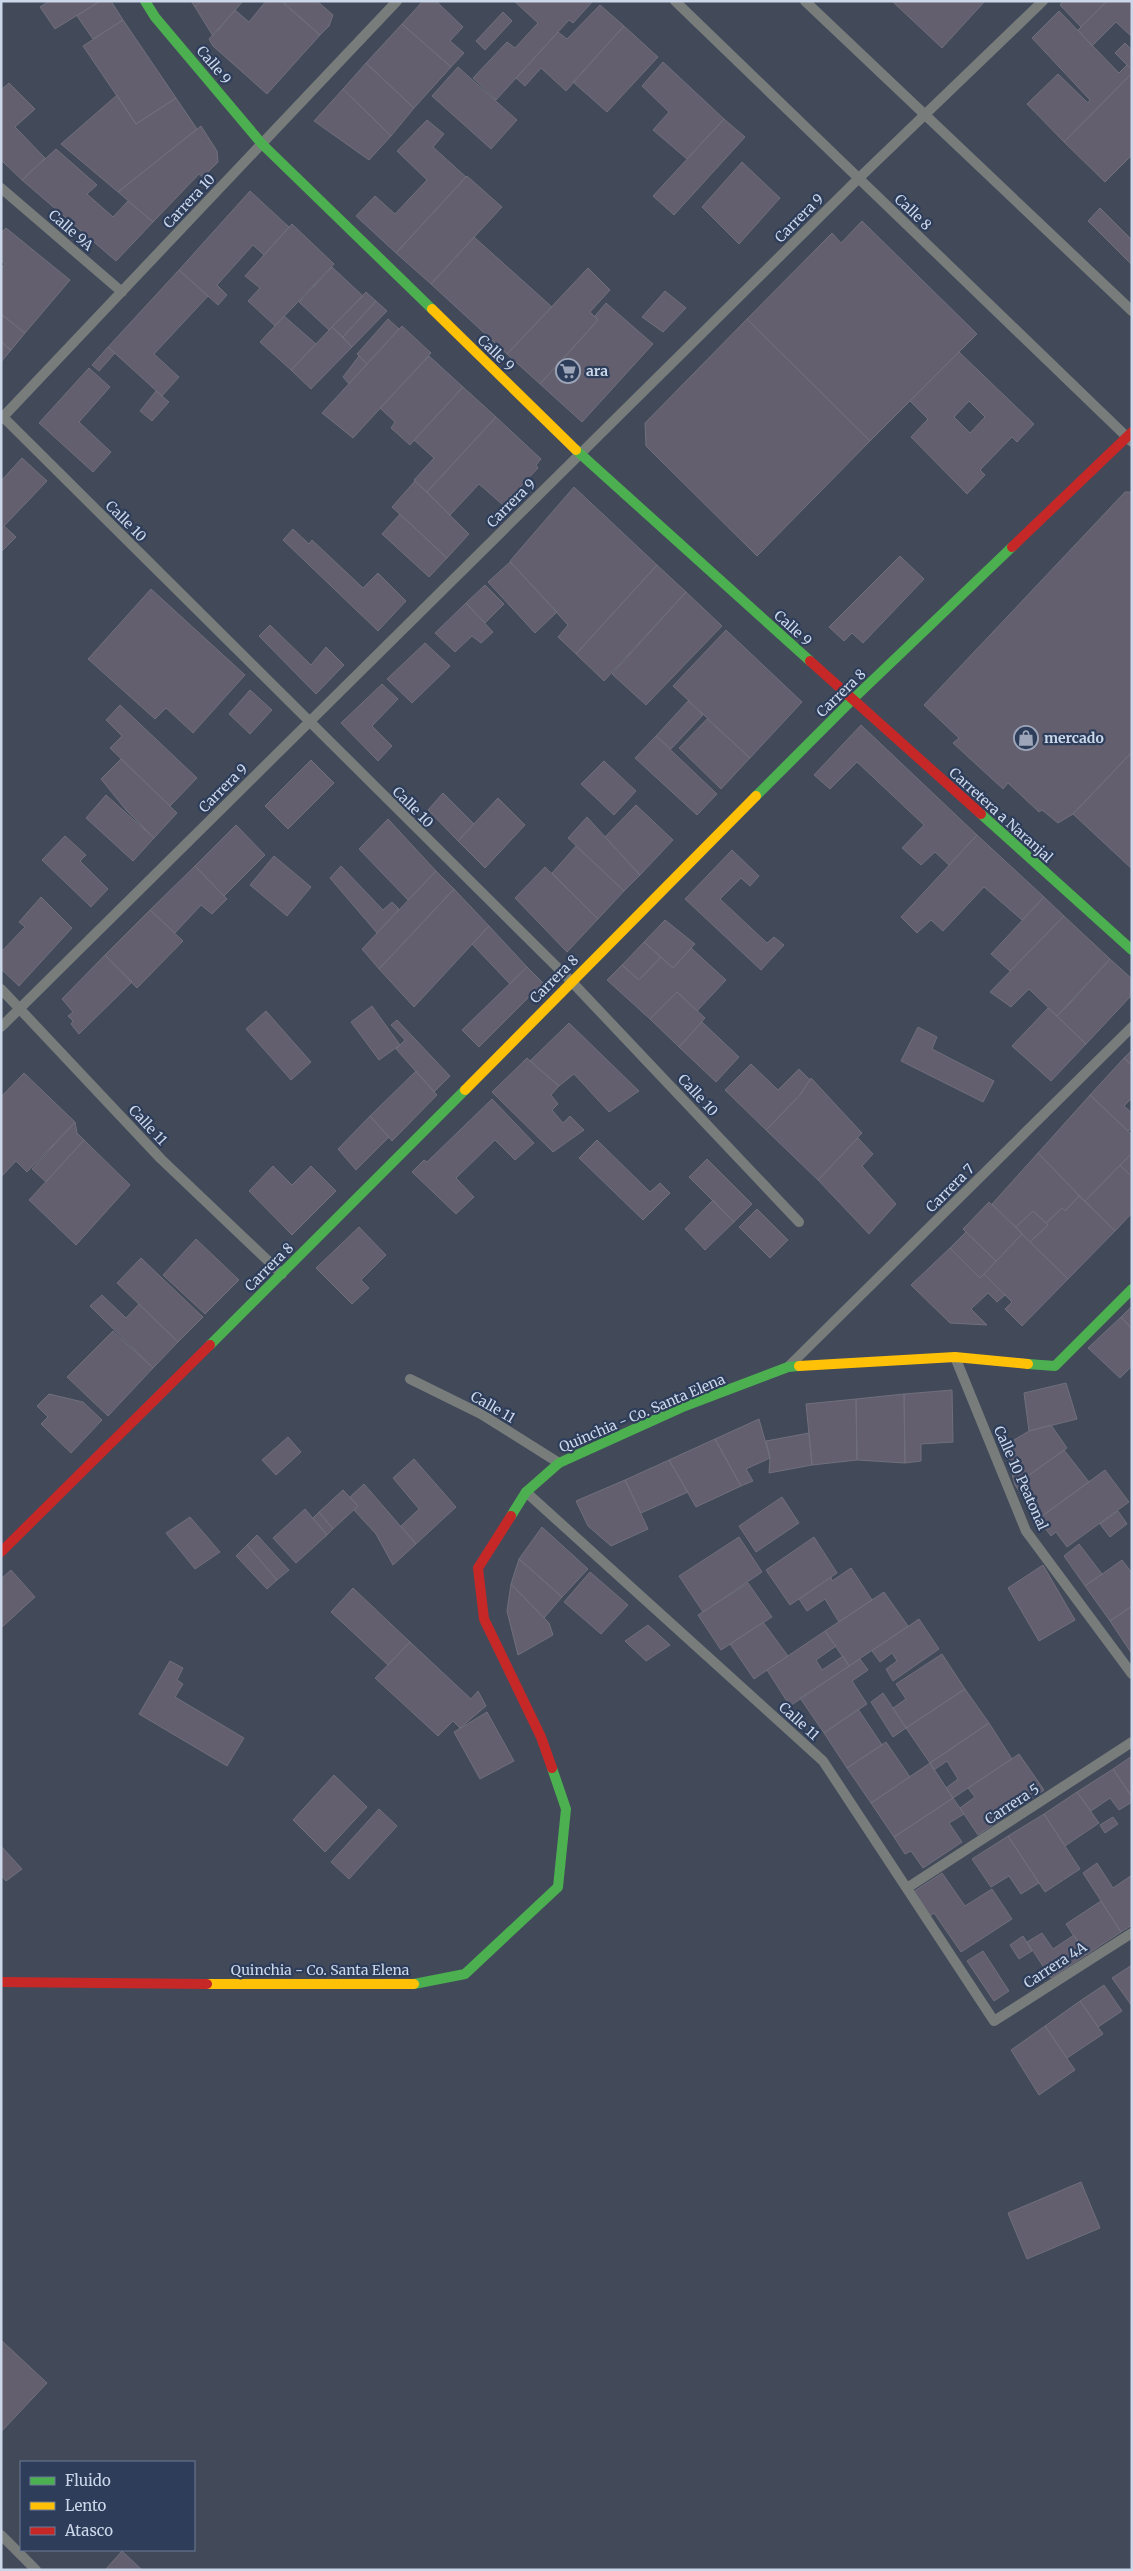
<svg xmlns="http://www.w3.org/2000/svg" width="1133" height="2571" font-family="Merriweather,serif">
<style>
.building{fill:#635f6f;stroke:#706f7c;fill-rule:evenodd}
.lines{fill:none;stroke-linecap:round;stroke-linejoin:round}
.lane{stroke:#787d7c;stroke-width:10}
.street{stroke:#787d7c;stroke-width:10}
.fast{stroke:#4caf50;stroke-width:10}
.slow{stroke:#ffc107;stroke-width:10}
.jam{stroke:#c62828;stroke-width:10}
.labels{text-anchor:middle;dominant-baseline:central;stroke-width:4.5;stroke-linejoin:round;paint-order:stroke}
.street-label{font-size:14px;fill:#cdd7ea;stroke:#2d3d5a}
.poi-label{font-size:14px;font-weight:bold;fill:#cdd7ea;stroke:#2d3d5a;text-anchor:start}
</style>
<rect width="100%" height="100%" fill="#424a5a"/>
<path class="building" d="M49,1H100L55,29L40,7Z
M100,1H111L123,20L93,39L77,16Z
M191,1H201L195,7Z
M201,1H243L213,36L195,7Z
M266,1H282L320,35L267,94L213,46L209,39L235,10L249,22Z
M286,1H317L333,15L329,26L320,35L284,4Z
M423,1H436L463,27L450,41L464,53L451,67L402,24Z
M514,1H593L573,23L569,20L496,100L473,78L507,42L515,48L538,23Z
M892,1H985L942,48Z
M1063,1H1107L1081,27L1060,5Z
M1107,1H1132V37L1116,22L1092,46L1078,30Z
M600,5L624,26L566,91L541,68L525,86L516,78L558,32L567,39Z
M1059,11L1119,73L1127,65L1132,70V73L1064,142L1027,104L1058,74L1088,103L1090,100L1032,38Z
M503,12L512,21L485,50L476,41Z
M123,20L176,98L136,124L83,46Z
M402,24L451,67L414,108L366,63Z
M624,26L658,57L607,112L573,82Z
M1125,43L1132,50V70L1115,53Z
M663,62L724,119L687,159L653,130L669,112L642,86Z
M366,63L414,108L391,136L343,89Z
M458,67L517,120L491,149L432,96Z
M1132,73V155L1105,182L1064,142Z
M9,83L35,109L15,127L45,158L22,180L1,160V90Z
M343,89L391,136L369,160L314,121Z
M117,95L136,124L176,98L197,129L118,192L61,144Z
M724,119L745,137L674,215L653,196Z
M427,120L444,134L433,147L466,177L396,253L356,216L375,196L395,214L427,180L397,151Z
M201,126L217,151L218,162L203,177L199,174L153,222L118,192Z
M56,149L97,185L87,194L113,217L128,201L153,222L116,261L22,180Z
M742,162L780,198L739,244L702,207Z
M467,176L502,207L431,284L396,253Z
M250,191L289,227L264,255L253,245L217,285L227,295L218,305L179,270Z
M1100,208L1132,240V265L1088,221Z
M862,221L977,334L870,441L747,319L832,233L841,243Z
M292,224L334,264L275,326L248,301L260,288L245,276Z
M6,228L70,280L25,333L1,314V268L5,264L1,261V233Z
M474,237L552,307L507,354L431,284Z
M332,267L363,296L329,330L299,302Z
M588,268L610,290L590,312L598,320L540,384L507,354Z
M179,270L208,296L154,354L179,377L162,396L108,347Z
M665,291L686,308L663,332L642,317Z
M366,292L376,301L343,337L332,327Z
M376,301L387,311L352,347L343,337Z
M606,303L653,344L582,422L540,384L598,320L595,316Z
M1,314L25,333L11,350L1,342Z
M284,316L316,344L291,370L260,342Z
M388,319L399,329L367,364L357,354Z
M747,319L870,441L757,556L646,446L645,423Z
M402,326L431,353L353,438L322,413Z
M332,327L352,347L311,389L291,370Z
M1,342L11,350L1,362Z
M108,347L115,353L99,371L92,365Z
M959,352L1034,424L1017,442L1012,437L980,470L985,475L967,494L911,437L928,419L910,401ZM969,401L985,417L970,433L954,417Z
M359,356L367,364L349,384L343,377Z
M429,356L463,387L410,445L391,428L395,422L380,408Z
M89,368L110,387L79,422L111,452L93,472L39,423Z
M463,387L496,417L427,492L414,480L434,458L414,440Z
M156,391L169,402L152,421L140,411Z
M496,417L541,459L536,465L538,468L503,505L479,484L450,515L427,492Z
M22,458L47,481L4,526L16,537L1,552V481Z
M415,481L469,534L447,558L392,507Z
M574,487L657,565L576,654L558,637L568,625L510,561Z
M1125,492H1132V752L1073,814L1058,823L1042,810L1039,812L1008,783L1003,789L953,743L959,738L924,705Z
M400,514L447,558L429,577L382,534Z
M293,529L309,544L312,540L363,588L378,573L406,601L378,631L283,540Z
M900,556L924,579L863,643L852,633L844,641L829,627Z
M510,562L557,612L535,633L488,582Z
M657,565L686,592L604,681L576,654Z
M485,585L504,604L485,623L466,603Z
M151,589L245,675L193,733L166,708L155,719L88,659Z
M686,592L722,626L646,705L612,674Z
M466,603L493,632L481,643L472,636L455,652L435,633Z
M270,625L311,665L326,647L344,665L316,694L259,636Z
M726,630L802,702L750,758L673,686Z
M425,643L450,666L412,703L387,679Z
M382,684L398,699L372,726L392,746L378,761L341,723Z
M250,690L272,710L250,734L229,714Z
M688,701L703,715L671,749L656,736Z
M120,705L197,778L170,806L110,748L122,736L106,720Z
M707,719L750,758L721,789L679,748Z
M861,725L977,835L949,865L935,852L921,865L902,848L924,825L857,762L830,789L814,775Z
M656,736L717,794L697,815L635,758Z
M1132,752V869L1073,814Z
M121,759L177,813L154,838L126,810L101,779Z
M311,760L334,783L288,829L265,806Z
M604,761L636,791L614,815L581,784Z
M443,793L474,824L458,841L428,810Z
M106,795L154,838L133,861L86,818Z
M498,798L525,825L485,868L458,841Z
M636,805L673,840L640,875L605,837Z
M587,817L640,875L624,891L568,838Z
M388,819L436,871L408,900L359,849Z
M236,825L265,855L224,896L195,866Z
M977,835L1044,897L1022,920L984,887L943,931L931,920L917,933L901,917Z
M65,836L86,855L80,861L108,889L91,907L42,860Z
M576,846L624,891L598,919L552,873Z
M732,850L759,876L750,886L741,878L720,899L767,943L774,937L784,945L761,970L685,899Z
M274,856L311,887L287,916L250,885Z
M195,866L227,899L212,914L201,905L175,933L150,910Z
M341,866L383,910L392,902L399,909L377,933L330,878Z
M545,867L598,919L567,952L515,898Z
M436,871L454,889L379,969L362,949Z
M454,889L489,926L414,1007L379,969Z
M41,897L72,928L19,986L1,969V952L25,927L19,922Z
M1044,897L1064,916L1010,971L991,954Z
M150,910L183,941L137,988L105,955Z
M1064,916L1110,959L1072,1001L1057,1016L1029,989L1011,1007L990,992Z
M665,920L695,944L673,968L644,942Z
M489,926L527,967L510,984L472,944Z
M644,942L661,957L639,980L622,965Z
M691,948L726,980L697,1011L677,992L650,1019L607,980L622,965L639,980L661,957L673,968Z
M105,955L132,982L79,1034L71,1024L73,1021L68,1016L73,1012L62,999Z
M1110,959L1131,978L1130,997L1086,1044L1057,1016Z
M527,967L543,983L479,1047L462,1030Z
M677,992L705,1018L679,1047L650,1019Z
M372,1006L400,1045L379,1060L351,1022Z
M1048,1008L1086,1044L1051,1081L1012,1046Z
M266,1011L311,1062L291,1080L246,1029Z
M397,1020L450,1076L434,1092L396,1049L405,1040L391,1025Z
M702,1022L739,1057L716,1082L679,1047Z
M569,1023L639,1091L609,1112L574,1074L559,1086L530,1061Z
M918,1027L937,1037L932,1049L994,1081L983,1102L901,1061Z
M1132,1050V1065L1124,1058Z
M527,1058L559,1086L551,1095L558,1104L552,1110L563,1123L570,1116L584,1130L553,1152L492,1092Z
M1124,1058L1132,1065V1098L1124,1106L1132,1113V1128L1128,1131L1090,1095Z
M751,1064L778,1090L799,1069L810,1080L800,1095L766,1130L725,1090Z
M416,1071L437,1095L392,1141L370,1116Z
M24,1073L75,1122L27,1172L16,1161L1,1177V1097Z
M811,1078L862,1133L818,1180L766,1130L800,1095Z
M1090,1095L1132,1135V1153L1085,1201L1038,1153Z
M492,1099L534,1143L515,1160L495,1140L456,1178L474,1197L456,1214L412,1172L424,1160L427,1162Z
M370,1116L389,1137L356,1170L338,1149Z
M75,1122L77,1133L84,1140L46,1182L32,1169Z
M858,1138L873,1154L862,1166L896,1204L869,1234L818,1180Z
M84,1140L130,1185L76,1245L29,1200Z
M597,1140L650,1192L660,1183L670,1193L643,1220L579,1158Z
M1038,1153L1079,1196L1065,1211L1062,1208L1046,1223L1033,1211L1016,1227L992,1204Z
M1132,1153V1177L1120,1165Z
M707,1159L752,1204L734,1222L689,1177Z
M1120,1165L1132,1177V1213L1115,1231L1085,1201Z
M273,1166L292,1185L311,1166L336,1191L292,1235L249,1191Z
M1079,1196L1115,1231L1068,1279L1030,1242L1048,1225L1046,1223L1062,1208L1065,1211Z
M713,1200L734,1222L705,1250L685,1229Z
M989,1202L1022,1234L996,1261L963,1229Z
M757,1209L788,1240L770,1258L739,1227Z
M1033,1211L1048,1225L1030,1242L1016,1227Z
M359,1227L386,1255L361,1280L369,1288L352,1304L316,1268Z
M966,1232L996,1261L980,1278L950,1248Z
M1022,1234L1068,1279L1022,1326L1005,1309L1012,1302L984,1274Z
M196,1239L239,1280L205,1314L163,1275Z
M950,1248L980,1278L984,1274L1005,1295L997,1302L988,1293L971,1309L987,1325L950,1323L911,1285Z
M141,1258L203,1317L178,1342L117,1283Z
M102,1295L126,1318L139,1304L178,1342L153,1368L90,1306Z
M1132,1306V1329L1121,1317Z
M1121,1317L1132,1329V1366L1120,1378L1088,1348Z
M113,1331L153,1368L108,1416L67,1377Z
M1066,1383L1077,1419L1029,1431L1024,1393Z
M952,1390L953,1442L921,1444V1461L905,1463L904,1394Z
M49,1394L83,1402L102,1420L71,1453L41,1424L48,1417L37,1406Z
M904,1394L905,1463L857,1460L856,1399Z
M856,1399L857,1460L812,1465L806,1404Z
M759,1419L770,1458L746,1469L753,1481L741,1486L715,1439Z
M1051,1425L1067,1448L1015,1485L1004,1446L1029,1431Z
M809,1433L812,1465L769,1473L770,1458L766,1441Z
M288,1437L301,1452L276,1475L262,1460Z
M715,1439L741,1486L696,1507L669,1460Z
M1064,1450L1089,1482L1038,1519L1015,1485Z
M414,1459L456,1507L416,1544L401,1526L419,1509L393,1478Z
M669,1460L688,1492L641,1513L625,1480Z
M1105,1470L1129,1502L1067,1547L1056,1532L1051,1536L1038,1519Z
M625,1480L648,1529L611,1546L588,1526L576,1501Z
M364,1484L416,1544L393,1565L376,1534L354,1510L358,1506L350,1497Z
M343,1490L358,1506L333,1529L319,1512Z
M782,1497L799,1523L756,1552L739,1526Z
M305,1509L327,1535L296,1563L273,1538Z
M1118,1511L1127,1524L1110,1537L1100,1524Z
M319,1512L333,1529L327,1535L313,1518Z
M190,1517L220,1552L195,1569L166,1533Z
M542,1527L588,1569L562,1597L519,1559Z
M257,1535L289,1570L277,1580L247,1545Z
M739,1537L762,1572L703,1612L679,1576Z
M814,1537L837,1573L790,1605L766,1570Z
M1079,1544L1102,1574L1085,1586L1064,1556Z
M247,1545L277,1580L267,1589L236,1556Z
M519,1559L562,1597L544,1618L511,1584Z
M1122,1560L1132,1573V1606L1110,1621L1085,1586Z
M1043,1565L1075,1620L1039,1641L1008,1588Z
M851,1568L872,1600L839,1622L825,1599L807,1611L799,1599L831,1577L832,1581Z
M11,1570L35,1597L1,1628V1579Z
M590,1572L628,1605L601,1634L564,1602Z
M748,1583L772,1617L721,1650L698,1615Z
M511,1584L549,1623L553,1635L518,1655L507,1611Z
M353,1588L410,1642L388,1665L331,1612Z
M884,1592L908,1626L849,1666L825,1631Z
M1132,1606V1654L1110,1621Z
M919,1619L939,1649L893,1681L886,1669L897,1661L892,1653L880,1662L872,1651Z
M763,1622L788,1656L754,1679L730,1644Z
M648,1625L670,1645L646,1661L625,1641Z
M825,1631L836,1646L816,1660L822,1670L843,1656L849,1666L790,1706L767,1670Z
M410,1642L471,1699L478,1691L486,1706L460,1728L453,1721L438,1736L375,1678Z
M942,1654L965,1689L906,1728L893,1708L906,1699L896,1684Z
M860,1659L868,1670L852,1681L867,1704L824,1733L800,1698Z
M170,1661L183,1668L177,1680L183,1684L175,1697L244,1738L227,1766L139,1714Z
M965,1689L989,1723L930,1763L906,1728Z
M883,1693L906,1728L893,1737L871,1702Z
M858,1709L882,1745L847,1768L824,1733Z
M487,1712L514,1761L480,1779L454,1732Z
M989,1723L1012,1759L953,1798L946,1788L958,1779L947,1761L934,1770L930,1763Z
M886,1742L910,1777L871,1803L847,1768Z
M1019,1754L1044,1790L978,1835L960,1808L975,1797L968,1788Z
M1132,1756V1797L1113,1769Z
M930,1763L953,1798L894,1837L871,1803Z
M1113,1769L1132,1797V1802L1119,1810L1110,1798L1091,1811L1077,1792Z
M334,1775L367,1807L325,1852L293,1820Z
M1077,1792L1099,1823L1065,1846L1044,1814Z
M953,1798L964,1814L949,1823L962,1842L923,1868L911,1851L905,1854L894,1837Z
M379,1809L397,1826L349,1879L331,1862Z
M1044,1814L1080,1869L1045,1892L1008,1836Z
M1113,1817L1118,1824L1105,1833L1100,1825Z
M1008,1836L1039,1883L1021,1894L1009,1876L991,1887L972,1859Z
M1,1846L22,1869L6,1881L1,1875Z
M1097,1863L1113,1888L1132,1875V1925L1121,1932L1083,1873Z
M942,1873L965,1906L992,1889L1012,1919L961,1952L934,1913L930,1916L913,1892Z
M1101,1901L1121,1932L1086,1955L1066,1924Z
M1042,1933L1053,1949L1074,1935L1086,1955L1051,1978L1027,1942Z
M1023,1936L1032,1951L1019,1959L1010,1945Z
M983,1951L1009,1991L994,2001L967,1961Z
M1132,1965V2006L1112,1978Z
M1104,1985L1122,2011L1098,2027L1080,2001Z
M1080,2001L1103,2034L1067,2058L1045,2026Z
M1045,2026L1075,2070L1039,2095L1011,2050Z
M1081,2182L1100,2228L1027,2259L1008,2213Z
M1,2340L47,2383L1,2432Z
M122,2551L142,2570H105Z"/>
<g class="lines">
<path class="lane" d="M955,1357L1026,1531L1132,1674
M526,1492L823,1761L994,2021L1132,1933
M907,1888L1132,1742"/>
<path class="street" d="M675,1L1132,442
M805,1L1132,311
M1,188L122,292
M3,417L571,981L799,1222
M1,419L397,1
M1,989L161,1159L282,1274
M1,1027L858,179L1043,1
M788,1367L1132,1027
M410,1379L481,1414L559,1463
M1,2535L36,2570"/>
<path class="fast" d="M145,1L155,17L262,144L432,309
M576,450L810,661
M756,796L852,700L1012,547
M981,814L1132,950
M210,1345L465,1090
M1028,1364L1055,1366L1132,1289
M511,1516L526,1492L559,1463L685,1406L788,1367L799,1366
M414,1984L465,1974L558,1887L566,1809L552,1768"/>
<path class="slow" d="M432,309L576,450
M465,1090L756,796
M799,1366L955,1357L1028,1364
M207,1984H414"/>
<path class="jam" d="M1012,547L1132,432
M810,661L981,814
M511,1516L478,1568L484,1619L541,1737L552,1768
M1,1552L210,1345
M1,1982L207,1984"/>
</g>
<defs>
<symbol id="supermarket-ring" viewBox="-11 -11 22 22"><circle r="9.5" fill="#2d3d5a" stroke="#9ca6b8" stroke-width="1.5"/><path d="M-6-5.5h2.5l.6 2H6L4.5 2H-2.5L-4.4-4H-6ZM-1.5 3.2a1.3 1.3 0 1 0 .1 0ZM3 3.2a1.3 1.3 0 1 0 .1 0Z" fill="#9ca6b8"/></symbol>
<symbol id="shop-ring" viewBox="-11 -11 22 22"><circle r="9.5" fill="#2d3d5a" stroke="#9ca6b8" stroke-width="1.5"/><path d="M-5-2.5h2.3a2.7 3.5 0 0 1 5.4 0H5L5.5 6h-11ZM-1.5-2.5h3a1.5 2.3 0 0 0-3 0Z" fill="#9ca6b8"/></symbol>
</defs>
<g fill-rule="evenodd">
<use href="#supermarket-ring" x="554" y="357" width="28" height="28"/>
<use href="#shop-ring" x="1012" y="724" width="28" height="28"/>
</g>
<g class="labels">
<g class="street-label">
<text transform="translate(214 65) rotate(50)">Calle 9</text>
<text transform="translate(189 201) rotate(-47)">Carrera 10</text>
<text transform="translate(913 212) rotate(44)">Calle 8</text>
<text transform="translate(799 218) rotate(-45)">Carrera 9</text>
<text transform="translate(71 230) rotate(41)">Calle 9A</text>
<text transform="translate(496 353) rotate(44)">Calle 9</text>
<text transform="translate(511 503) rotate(-45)">Carrera 9</text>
<text transform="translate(126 521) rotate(45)">Calle 10</text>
<text transform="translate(793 628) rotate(42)">Calle 9</text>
<text transform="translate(841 693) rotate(-44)">Carrera 8</text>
<text transform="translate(223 788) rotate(-45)">Carrera 9</text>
<text transform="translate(413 807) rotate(45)">Calle 10</text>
<text transform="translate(1001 815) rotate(42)">Carretera a Naranjal</text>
<text transform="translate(554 979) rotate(-45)">Carrera 8</text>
<text transform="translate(698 1095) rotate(47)">Calle 10</text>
<text transform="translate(148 1125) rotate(47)">Calle 11</text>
<text transform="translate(950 1188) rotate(-45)">Carrera 7</text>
<text transform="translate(269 1267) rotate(-45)">Carrera 8</text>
<text transform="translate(493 1407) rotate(30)">Calle 11</text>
<text transform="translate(642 1413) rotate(-23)">Quinchia - Co. Santa Elena</text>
<text transform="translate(1021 1478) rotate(66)">Calle 10 Peatonal</text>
<text transform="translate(799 1721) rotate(42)">Calle 11</text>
<text transform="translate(1012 1804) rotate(-33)">Carrera 5</text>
<text transform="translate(1055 1965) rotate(-33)">Carrera 4A</text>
<text x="320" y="1970">Quinchia - Co. Santa Elena</text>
</g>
<g class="poi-label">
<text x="586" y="371">ara</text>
<text x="1044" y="738">mercado</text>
</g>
</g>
<rect width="1133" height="2571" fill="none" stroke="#cdd7ea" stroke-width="5"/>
<rect x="20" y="2461" width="175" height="90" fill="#2d3d5a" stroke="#6d7b94"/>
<rect x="30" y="2477" width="25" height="8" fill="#4caf50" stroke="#6d7b94"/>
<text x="65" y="2486" font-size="15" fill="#cdd7ea">Fluido</text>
<rect x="30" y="2502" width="25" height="8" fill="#ffc107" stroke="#6d7b94"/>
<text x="65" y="2511" font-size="15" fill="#cdd7ea">Lento</text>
<rect x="30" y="2527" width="25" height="8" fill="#c62828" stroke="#6d7b94"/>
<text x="65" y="2536" font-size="15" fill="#cdd7ea">Atasco</text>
</svg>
